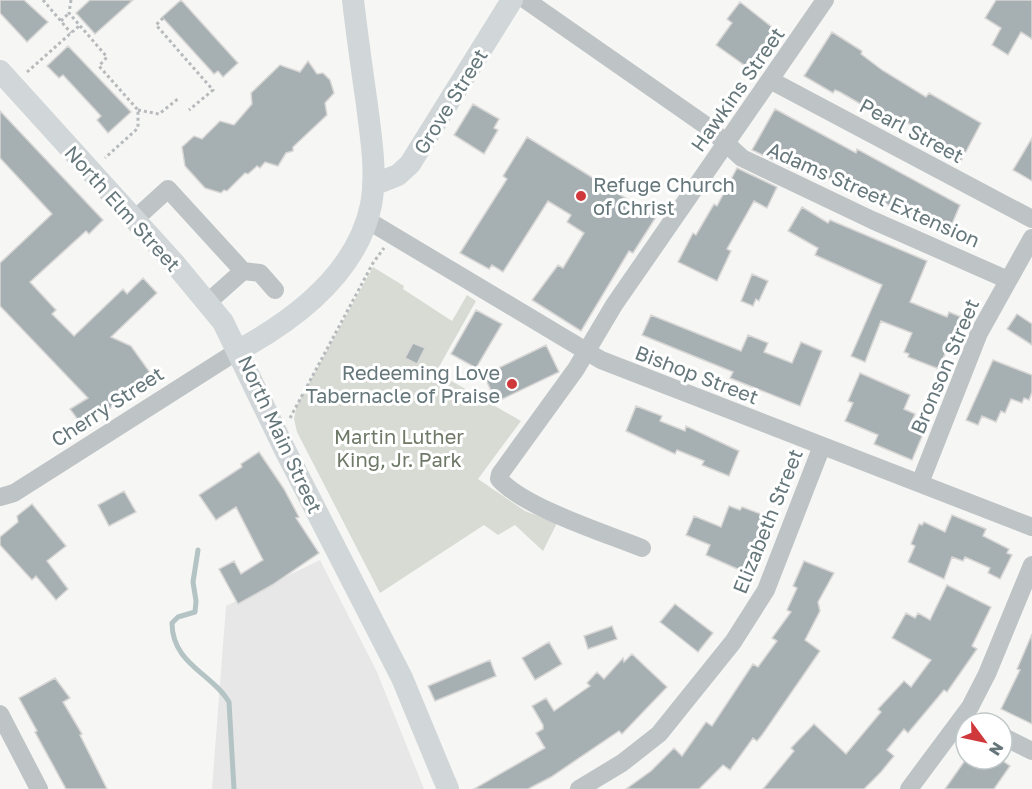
<svg xmlns="http://www.w3.org/2000/svg" width="1032" height="789" font-family="'Golos Text',sans-serif">
<style>
.built{fill:#e7e7e7}
.green{fill:#d8dbd3}
.lines{fill:none;stroke-linecap:round;stroke-linejoin:round}
.stream{stroke:#b4c3c4;stroke-width:5}
.building{fill:#a6afb2;stroke:#d8d7d6;stroke-width:1.5}
.path{stroke:#b6babc;stroke-width:3;stroke-dasharray:3 3;stroke-linecap:butt}
.minor{stroke:#bec3c5;stroke-width:18}
.major{stroke:#d1d6d8;stroke-width:22}
.poi-dot{fill:#d0393c;stroke:#fff;stroke-width:2}
.labels{text-anchor:middle;dominant-baseline:central;stroke-width:6;stroke-linejoin:round;paint-order:stroke}
.street-label{font-size:20px;fill:#65777b;stroke:#fff}
.poi-label{font-size:20px;fill:#65777b;stroke:#fff;text-anchor:start}
.park-label{font-size:20px;fill:#6f7967;stroke:#fff}
</style>
<rect width="100%" height="100%" fill="#f6f6f4"/>
<path class="built" d="M320,560L377,672L424,789H212L226,606Z"/>
<path class="green" d="M373,267L404,286L403,289L452,321L467,295L476,301L436,372L521,421L478,479L525,511L557,523L543,551L515,525L498,535L484,525L380,593L297,432L294,419L297,405Z"/>
<g class="lines">
<path class="stream" d="M198,550L193,582L196,601L195,612L178,617L172,623C172,664 213,674 229,702L234,789"/>
</g>
<path class="building" d="M0,0H24L48,22L27,42L0,13Z
M90,0H133L95,34L76,13Z
M181,0L238,63L223,77L218,71L214,74L162,17Z
M996,0H1032V39L1021,32L1008,55L992,45L1001,28L985,18Z
M740,2L782,35L754,72L716,45L732,23L727,19Z
M832,32L862,51L861,54L882,70L926,97L929,93L981,123L960,163L939,153L944,143L899,118L895,124L840,92L835,90L833,93L804,76Z
M68,46L131,112L108,133L97,120L101,116L63,75L59,78L47,66Z
M308,61L317,74L323,73L330,80L334,93L325,103L327,115L293,147V151L286,153L278,166L265,162L260,168L257,166L248,174L245,173L227,191L224,190L221,193L205,188L185,166L182,147L194,136L202,139L220,121L234,125L252,104L251,93L280,65L300,72Z
M473,104L499,119L494,128L498,130L484,154L454,135Z
M775,109L856,153L857,149L960,205L947,236L862,191L860,195L821,175L818,179L792,164L790,168L752,150Z
M0,111L103,220L89,234L86,231L30,282L56,310L52,314L74,336L123,289L127,294L143,278L157,293L111,337L131,346L151,374L148,376L152,382L130,397L127,392L104,414L100,410L81,424L70,409L88,398L0,306V263L52,214L0,158Z
M527,137L656,217L633,253L629,251L581,331L532,300L558,265L563,268L584,233L567,222L571,215L548,201L503,272L492,265L489,269L460,253L507,179L503,176Z
M1032,138V181L1013,170Z
M737,168L777,187L767,208L754,201L727,249L731,251L717,281L678,262L693,233L696,235L714,204L717,206Z
M802,207L828,223L830,220L927,261L910,302L947,317L949,312L966,319L958,339L952,336L939,369L908,357L909,354L904,352L912,333L881,321L865,362L851,356L882,285L815,255L818,248L788,231Z
M752,274L768,281L759,301L756,299L753,306L741,301Z
M476,310L502,324L476,368L451,354Z
M1017,314L1032,324V345L1007,329Z
M651,315L741,351L748,335L768,343L764,352L792,363L801,342L822,351L800,406L730,378L733,372L642,335Z
M413,343L425,348L417,364L405,358Z
M546,345L559,372L496,402L484,375Z
M993,360L1032,375V392L1029,400L1024,398L1022,403L1011,399L1005,413L1001,411L996,422L982,416L978,425L966,420Z
M860,373L910,395L904,409L915,414L912,421L926,427L912,460L874,444L878,435L845,421L853,403L848,401Z
M636,406L662,416L660,421L685,431L686,426L739,451L729,476L702,465L704,461L677,450L675,454L626,431Z
M259,452L284,489L299,517L296,518L319,553L272,585L238,604L219,569L234,561L241,574L263,560L236,507L216,520L199,495L242,467L241,464Z
M124,491L136,512L109,526L98,505Z
M32,504L66,546L47,561L68,589L56,600L36,576L32,580L0,545V537L18,522L17,516Z
M729,506L740,510L742,507L766,516L763,524L766,526L749,565L746,563L742,571L706,555L710,545L686,535L694,516L721,527Z
M952,515L986,529L983,536L1009,549L1007,553L1012,555L1000,579L988,573L990,568L965,557L963,561L952,557L944,579L908,562L915,546L911,544L919,524L922,525L924,522L945,532Z
M804,561L834,573L818,602L820,611L805,640L820,651L762,735L757,741L753,738L730,770L723,765L699,789H626L651,771L674,748L682,756L706,722L712,726L753,664L758,667L777,641L772,638L791,612L787,610L797,588L793,586Z
M947,585L991,607L972,646L977,649L947,692L944,690L908,733L904,729L887,750L894,756L881,772L864,789H763L794,751L791,748L814,724L846,754L881,712L878,709L904,681L911,687L931,660L892,638L906,613L915,618L918,613L930,620Z
M675,604L713,633L698,652L660,622Z
M612,626L617,639L588,649L584,636Z
M1032,634V724L1001,709L1020,670L1017,669Z
M549,642L562,664L535,680L522,658Z
M632,654L667,687L622,734L619,731L551,777L528,789H474L545,748L536,733L543,729V725L532,706L546,698L554,711L590,686L587,683L597,672L604,679L623,658L624,662Z
M490,660L496,676L435,701L428,686Z
M55,678L70,698L63,702L82,734L80,735L107,789H66L35,732L37,731L19,698Z
M966,759H1000L1010,766L994,789H945Z"/>
<g class="lines">
<path class="path" d="M43,0L71,33
M71,0L69,13L107,57L99,66L138,110V128L105,158
M163,18L156,25L213,90L189,110
M61,21L69,13
M27,72L79,26
M138,110L159,114L179,98
M290,418L373,263L384,248"/>
<path class="minor" d="M526,0L708,127L742,158L872,220L1008,280
M770,80L1032,219
M134,220L168,189L243,271L207,303
M367,220L601,360L1032,527
M243,271L260,273L275,290
M920,483L979,333L1032,238
M0,497L14,493L239,350
M642,548C605,533 525,508 499,479L500,474L576,369L614,305L825,0
M0,714L39,789
M1002,736L1032,751
M579,789L622,763L659,734L733,642L766,590L822,446
M909,789L970,707L987,674L1032,565"/>
<path class="major" d="M0,71L175,264L223,322L284,448L402,678L448,789
M373,185L398,175L410,164L512,0
M239,350C296,319 357,273 371,205C377,172 371,138 367,105C362,70 357,35 353,0"/>
</g>
<g class="poi-dot">
<circle cx="581" cy="196" r="6"/>
<circle cx="512" cy="384" r="6"/>
</g>
<g class="labels">
<g class="street-label">
<text transform="translate(737 89) rotate(-55)">Hawkins Street</text>
<text transform="translate(450 101) rotate(-58)">Grove Street</text>
<text transform="translate(912 130) rotate(28)">Pearl Street</text>
<text transform="translate(874 194) rotate(24)">Adams Street Extension</text>
<text transform="translate(123 208) rotate(48)">North Elm Street</text>
<text transform="translate(944 366) rotate(-67)">Bronson Street</text>
<text transform="translate(697 374) rotate(21)">Bishop Street</text>
<text transform="translate(107 406) rotate(-33)">Cherry Street</text>
<text transform="translate(281 434) rotate(65)">North Main Street</text>
<text transform="translate(767 521) rotate(-68)">Elizabeth Street</text>
</g>
<g class="poi-label">
<text x="593" y="184">Refuge Church<tspan x="593" dy="23">of Christ</tspan></text>
<text x="500" y="372" text-anchor="end">Redeeming Love<tspan x="500" dy="23">Tabernacle of Praise</tspan></text>
</g>
<g class="park-label">
<text x="399" y="436">Martin Luther<tspan x="399" dy="23">King, Jr. Park</tspan></text>
</g>
</g>
<g transform="translate(984 741) rotate(123)"><circle r="28" fill="#ffffff" stroke="#c1c9ca" stroke-width="1.5"/>
<path d="M0-4.5L10 22L0 15L-10 22Z" fill="#d0393c"/>
<text y="-9" font-size="16" font-weight="bold" text-anchor="middle" fill="#65777b">N</text>
</g>
</svg>
